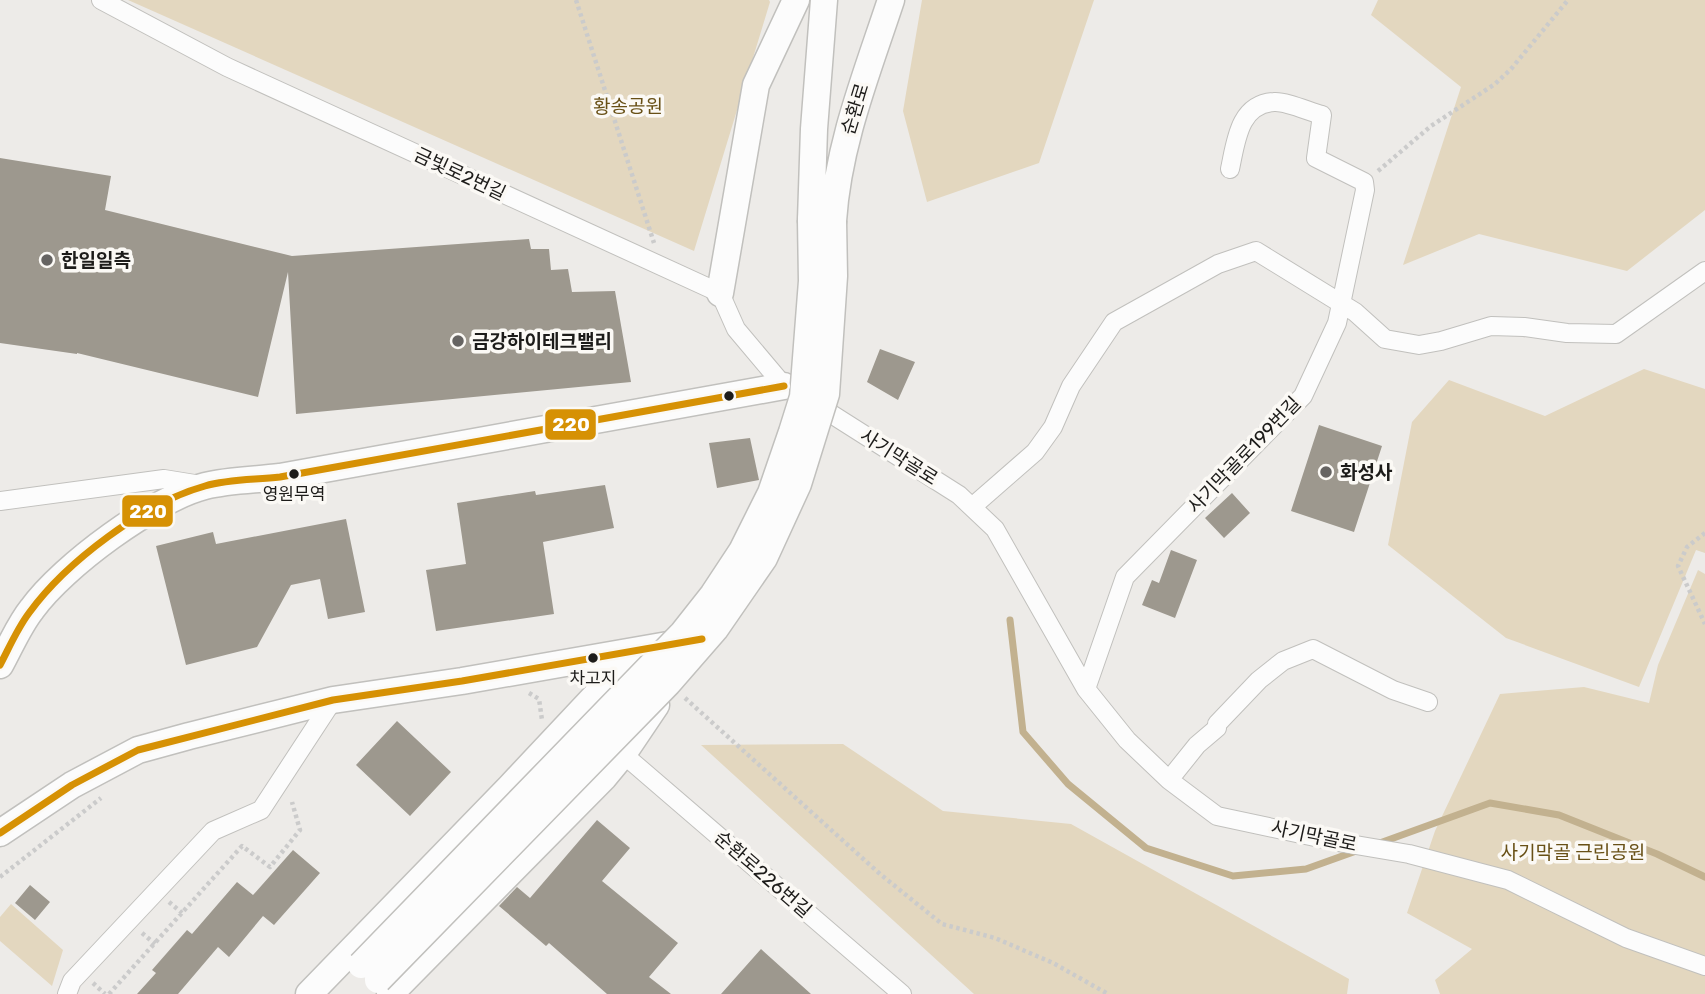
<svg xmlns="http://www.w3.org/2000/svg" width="1705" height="994" font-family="Rubik,'Noto Sans KR',sans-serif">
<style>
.green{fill:#e3d7bf}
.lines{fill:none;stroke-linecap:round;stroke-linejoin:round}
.stream{stroke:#c2b18f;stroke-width:7}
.building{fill:#9d988e}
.street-casing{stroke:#c1c0bd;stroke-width:20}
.secondary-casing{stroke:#c1c0bd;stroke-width:29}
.path{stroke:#cbcbcb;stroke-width:4.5;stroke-dasharray:3.5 3.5;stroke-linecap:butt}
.street{stroke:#fcfcfc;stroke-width:18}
.secondary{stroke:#fcfcfc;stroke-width:26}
.secondary-bridge-casing{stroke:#c1c0bd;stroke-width:29;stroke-linecap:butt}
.secondary-bridge{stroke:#fcfcfc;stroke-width:26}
.bus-1-casing{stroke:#fbf9f5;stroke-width:12}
.bus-1{stroke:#d69104;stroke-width:7}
.poi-dot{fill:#666462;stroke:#fbf9f5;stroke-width:2.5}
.bus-dot{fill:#1d1c1a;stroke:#fbf9f5;stroke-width:2.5}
.labels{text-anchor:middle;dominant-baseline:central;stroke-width:7;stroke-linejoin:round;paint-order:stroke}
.bus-label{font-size:17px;fill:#1d1c1a;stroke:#fbf9f5}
.park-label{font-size:19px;fill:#685016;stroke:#fbf9f5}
.street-label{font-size:19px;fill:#1d1c1a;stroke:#fbf9f5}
.poi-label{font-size:19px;font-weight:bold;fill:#1d1c1a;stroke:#fbf9f5;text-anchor:start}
.line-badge{stroke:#fbf9f5;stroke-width:2.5}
.badge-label{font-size:19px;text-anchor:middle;font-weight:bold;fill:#fff}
</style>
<rect width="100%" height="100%" fill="#edebe8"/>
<path class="green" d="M128,0H769L770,2L694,251Z
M922,0H1094L1039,163L927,202L903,111Z
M1378,0H1705V210L1627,271L1479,234L1403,265L1461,87L1371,15Z
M1644,369L1705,389V553L1696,550L1639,687L1506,638L1388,545L1412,422L1449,380L1545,416Z
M1698,570L1705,574V994H1440L1435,980L1472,949L1407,913L1435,831L1500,694L1584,687L1649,703L1658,665Z
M843,744L943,811L1071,824L1349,979L1347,994H974L701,745Z
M11,904L63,950L52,986L0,941V917Z"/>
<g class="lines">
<path class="stream" d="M1010,620L1023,732L1068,784L1146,848L1233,876L1306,869L1359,850
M1377,844L1490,803L1559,815L1657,854L1705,877"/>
</g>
<path class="building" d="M0,158L111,176L105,210L292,256L529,239L531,249H549L551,270L568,269L572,292L615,291L631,382L296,414L288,272L258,397L77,353V354L0,343Z
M880,349L915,362L898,400L867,382Z
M1319,425L1382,446L1354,532L1291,511Z
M750,438L759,480L717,488L709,443Z
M605,485L614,528L543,542L554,614L436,631L426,570L466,564L457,503L535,491L536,495Z
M1232,493L1250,513L1224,538L1205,518Z
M346,519L365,612L328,619L320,579L291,585L257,647L186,665L156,546L213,532L216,544Z
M1171,550L1197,560L1175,618L1142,605L1152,580L1159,583Z
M397,721L451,772L410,816L356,765Z
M597,820L630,848L602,881L678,943L649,977L671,994H607L549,943L546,946L499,906L517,887L530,898Z
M293,850L320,873L274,925L263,916L229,957L218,947L178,994H137L156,973L152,970L187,930L192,934L237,882L253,895Z
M30,885L50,902L35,920L15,903Z
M761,949L811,994H721Z"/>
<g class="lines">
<defs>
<path id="street" d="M101,0L227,67L720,293L736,329L784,386L790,389
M814,403L959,495L995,529L1086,689L1127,740L1169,780L1217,816L1338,842L1409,854L1508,880L1626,938L1705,966
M0,501L164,479L201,485
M972,507L1035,452L1053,427L1071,386L1114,322L1218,264L1256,251L1355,312L1385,339L1419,345L1441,341L1491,326L1524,327L1567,333L1616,334L1705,271
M1086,689L1125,577L1303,396L1337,323L1365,190L1364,182L1316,158L1322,115C1310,112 1286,101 1274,102C1239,104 1236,141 1230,169
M623,754L902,994
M1169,780L1197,745L1217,728V724L1259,680L1283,661L1313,649L1393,690L1428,702
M67,994L72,981L213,831L261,810L333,700"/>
<path id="secondary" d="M811,220L814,129L824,0
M833,221C838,144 867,73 891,0
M720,293L756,85L796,0
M0,665C10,647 19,625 32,609C63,566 154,499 205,486C229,480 256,480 280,477L784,386
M0,833L72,785L138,750L189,736L333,700L462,681L685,642
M309,994L510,787L604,687L650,664
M390,994L604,777L623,754L656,705"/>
</defs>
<use href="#street" class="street-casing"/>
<use href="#secondary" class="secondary-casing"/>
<path class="path" d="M576,0L654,243
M1378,171L1431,126L1495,84L1511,69L1568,0
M1705,533L1687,547L1678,566L1705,624
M529,693L539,699L542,720
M685,698L880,874L942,924L995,938L1053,963L1108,994
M0,877L101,798
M169,902L182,913
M142,933L155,944
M93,983L105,994
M109,994L242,846L270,867L300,830L292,802"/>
<use href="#street" class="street"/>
<use href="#secondary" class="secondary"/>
<defs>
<path id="secondary-bridge" d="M361,965L683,633L713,595L742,551L771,493L792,432L803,397L812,281L811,220
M378,980L668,683L715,629L764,558L798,484L826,394L834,276L833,221"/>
</defs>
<use href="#secondary-bridge" class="secondary-bridge-casing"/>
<use href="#secondary-bridge" class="secondary-bridge"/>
<defs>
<path id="bus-1" d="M0,665C9,648 17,629 29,613C66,562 144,503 205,486C229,479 255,480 280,477L784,386
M0,833L72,785L138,750L333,700L462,681L702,639"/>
</defs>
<use href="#bus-1" class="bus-1-casing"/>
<use href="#bus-1" class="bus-1"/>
</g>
<g class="poi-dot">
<circle cx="47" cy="260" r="7"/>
<circle cx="458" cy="341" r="7"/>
<circle cx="1326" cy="472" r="7"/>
</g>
<g class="bus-dot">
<circle cx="729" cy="396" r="6"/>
<circle cx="294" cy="474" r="6"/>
<circle cx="593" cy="658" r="6"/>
</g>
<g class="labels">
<g class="bus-label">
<text x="294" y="494">영원무역</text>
<text x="593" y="678">차고지</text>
</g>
<g class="park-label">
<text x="628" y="106">황송공원</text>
<text x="1573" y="852">사기막골 근린공원</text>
</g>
<g class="street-label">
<text transform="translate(855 109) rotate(-73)">순환로</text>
<text transform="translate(460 174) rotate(25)">금빛로2번길</text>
<text transform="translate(1244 455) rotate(-46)">사기막골로199번길</text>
<text transform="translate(899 457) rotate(32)">사기막골로</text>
<text transform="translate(1314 836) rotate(12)">사기막골로</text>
<text transform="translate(763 874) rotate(41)">순환로226번길</text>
</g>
<g class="poi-label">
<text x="61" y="260">한일일측</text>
<text x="472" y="341">금강하이테크밸리</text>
<text x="1340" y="472">화성사</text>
</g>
</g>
<g class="line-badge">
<rect x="544" y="408" width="53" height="33" rx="7" fill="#d69104"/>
<rect x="121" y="494" width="53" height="34" rx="7" fill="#d69104"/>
</g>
<g class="badge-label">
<text x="571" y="431">220</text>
<text x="148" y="518">220</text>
</g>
</svg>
